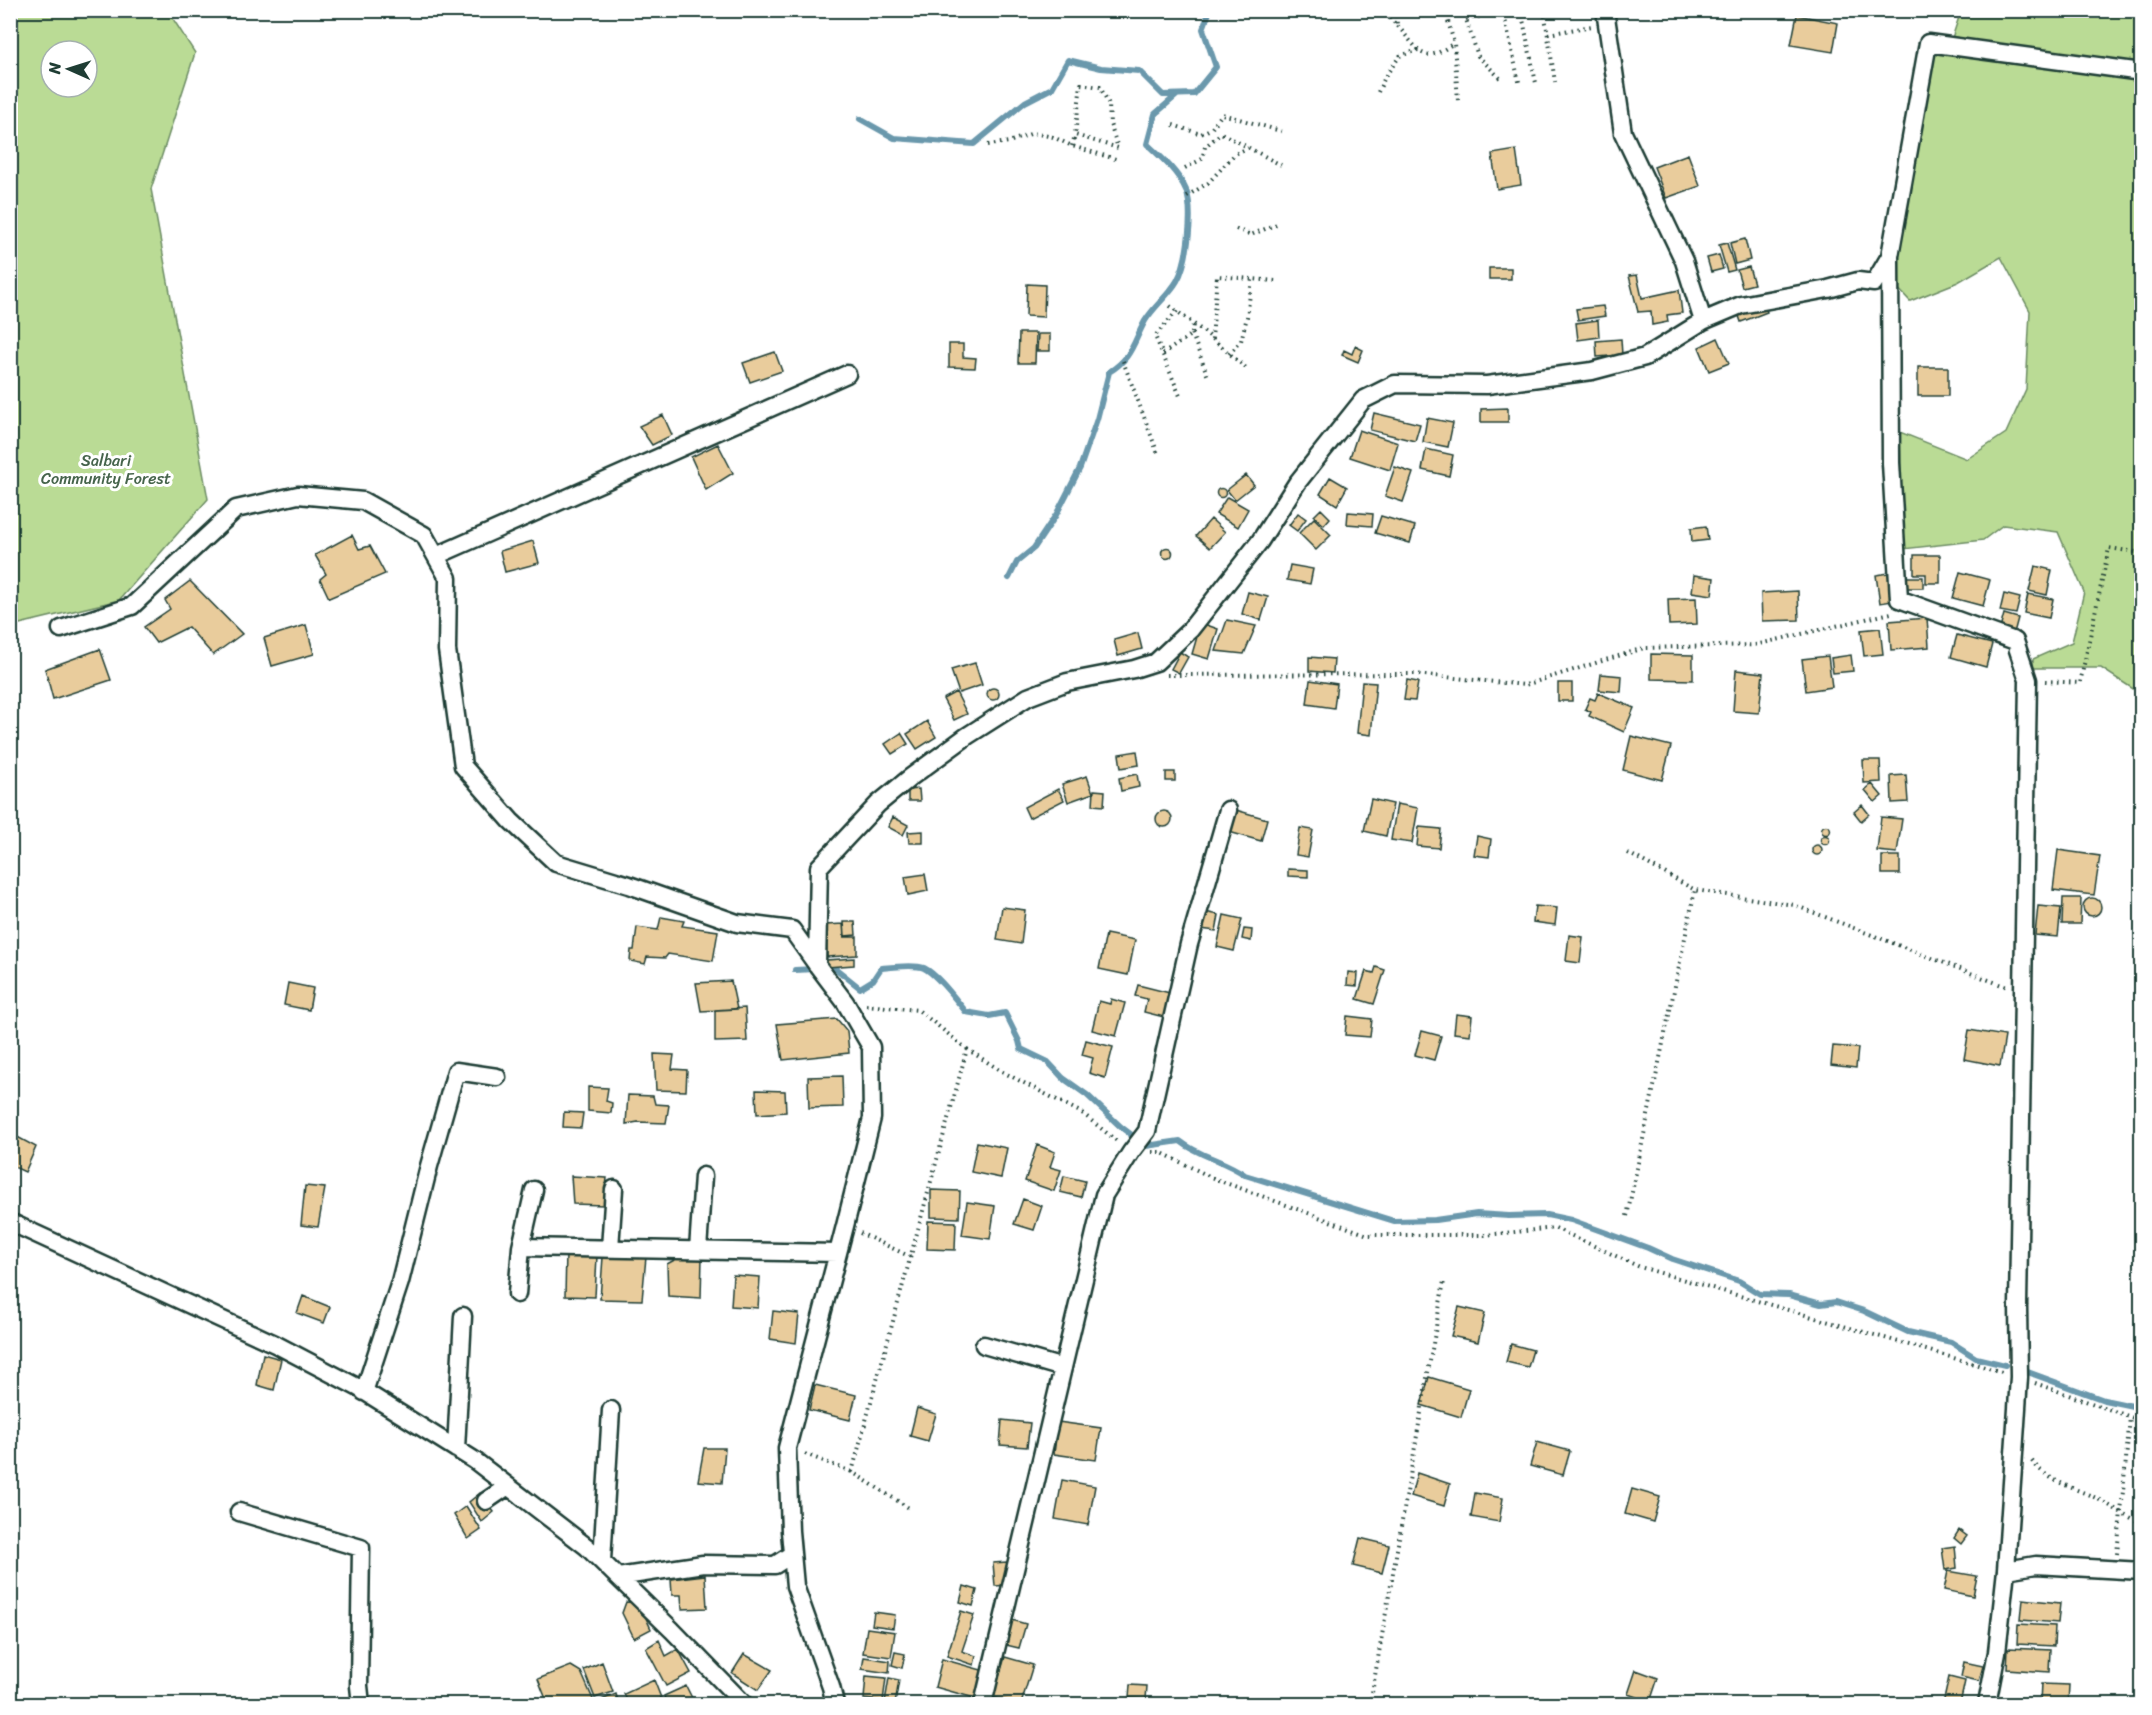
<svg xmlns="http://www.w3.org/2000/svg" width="2152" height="1715" font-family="Sriracha,sans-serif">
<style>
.green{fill:#badb95;stroke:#6c8c64;stroke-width:1.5;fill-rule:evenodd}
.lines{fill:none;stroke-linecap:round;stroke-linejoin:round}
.stream{stroke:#6a98ac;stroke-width:6}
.building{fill:#e9cc9c;stroke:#1f3d34;stroke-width:1.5}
.street-casing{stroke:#1f3d34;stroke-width:21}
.path{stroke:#1f3d34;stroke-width:4;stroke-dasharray:1.5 4.5;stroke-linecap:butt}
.street{stroke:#fff;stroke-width:16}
.labels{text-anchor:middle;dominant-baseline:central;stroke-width:6;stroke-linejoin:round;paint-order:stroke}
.park-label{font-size:16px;fill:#46644c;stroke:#fff}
</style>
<rect width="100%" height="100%" fill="#fff"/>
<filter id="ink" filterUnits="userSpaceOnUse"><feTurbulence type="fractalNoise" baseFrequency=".0167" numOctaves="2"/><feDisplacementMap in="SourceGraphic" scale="12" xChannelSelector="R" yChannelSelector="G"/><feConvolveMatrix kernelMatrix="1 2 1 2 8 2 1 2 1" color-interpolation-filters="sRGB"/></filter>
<g filter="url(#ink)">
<path class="green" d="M10,11H168L195,53L151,189L208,499L119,600L11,626ZM51,51H87V87H51Z
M1961,11H2141V694L2101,668H2033V659L2072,642L2084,592L2058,532L2003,525L1983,540L1903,549L1900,432L1967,459L2006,433L2026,389L2030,311L2001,257L1958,282L1910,301L1894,284L1931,50L1949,47Z"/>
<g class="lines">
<path class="stream" d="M860,119L894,138L974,144L1025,102L1052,88L1068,60L1101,68L1139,71L1163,95L1194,94L1216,67L1203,29L1210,10
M1009,578L1017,562L1034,548L1056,515L1080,468L1097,419L1109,372C1132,358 1133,343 1145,321C1154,306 1169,295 1177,281C1188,262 1194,211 1186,190C1178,172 1161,157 1147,144L1155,114L1177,95
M795,970L835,968L860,988L873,980L881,968C891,967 915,964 924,968C938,975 956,1000 966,1012L989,1016L1005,1013L1019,1041L1021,1049L1048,1062L1063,1078L1087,1095L1121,1127L1146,1146L1180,1141C1200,1157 1224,1160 1245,1175L1394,1221L1435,1220L1477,1214L1509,1216L1547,1215L1571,1220L1648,1248L1672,1259L1739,1281L1760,1294L1789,1295L1821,1304L1836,1302L1864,1311L1908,1332L1951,1342L1976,1358L2005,1365
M2025,1371L2104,1400L2142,1408"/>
</g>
<path class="building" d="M1797,15L1838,23L1833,52L1791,45Z
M1516,150L1521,185L1497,189L1492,154Z
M1688,154L1700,186L1666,198L1654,167Z
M1745,239L1750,260L1735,264L1730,243Z
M1727,243L1735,270L1727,272L1719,245Z
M1719,255L1723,269L1711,272L1707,258Z
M1749,267L1754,284L1742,287L1737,270Z
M1489,268H1511V279H1489Z
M1637,275L1642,298L1679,290L1682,313L1667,315L1668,322L1652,325L1651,311L1638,312L1629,276Z
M1027,284L1045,285L1044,317L1026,316Z
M1764,303L1767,312L1741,322L1738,313Z
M1603,306L1605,316L1578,320L1576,309Z
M1598,320L1599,337L1578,340L1576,323Z
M1019,333H1036L1035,363H1018Z
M1038,334H1050V351H1037Z
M1718,338L1729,363L1709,371L1699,347Z
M1621,339L1622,355L1597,357L1596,341Z
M949,344H963V357L976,358L975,368L949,367Z
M1355,346L1363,350L1358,362L1342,355L1344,350L1352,354Z
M775,352L782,371L750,382L743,363Z
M1918,367H1948V396H1918Z
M1508,408V422H1481V409Z
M1374,413L1420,424L1415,441L1370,430Z
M663,415L672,435L652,445L639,426Z
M1427,418L1453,423L1448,447L1423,442Z
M1359,430L1398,443L1390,470L1350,457Z
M718,444L733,473L706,490L691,457Z
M1426,449L1453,455L1449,476L1422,470Z
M1395,467L1413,473L1403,502L1385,496Z
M1246,475L1254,485L1235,500L1227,490Z
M1330,477L1347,487L1337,505L1320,494Z
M1216.5 493a4.5 4.5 0 1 1 9 0a4.5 4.5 0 1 1-9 0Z
M1227,497L1248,509L1238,527L1216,514Z
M1321,509L1330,518L1324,525L1314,516Z
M1348,512L1373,514L1372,526L1347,524Z
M1298,513L1306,519L1297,531L1289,525Z
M1381,516L1415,526L1410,543L1375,533Z
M1314,518L1331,535L1316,550L1299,533Z
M1211,519L1225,532L1210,548L1196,536Z
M1706,526L1708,540L1692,542L1691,528Z
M352,535L359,549L370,546L385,574L329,598L320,579L326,574L315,555Z
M533,541L539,563L505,572L500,551Z
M1161.5 553a5.5 5.5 0 1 1 11 0a5.5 5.5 0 1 1-11 0Z
M1914,555H1940V583H1926V574H1914Z
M1290,565L1313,569L1310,584L1287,580Z
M2035,566L2052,570L2047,595L2029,591Z
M1960,572L1990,580L1983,606L1953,598Z
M1888,573L1893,601L1880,603L1876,575Z
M1694,575L1714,578L1712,595L1692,592Z
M1906,577H1923V588H1906Z
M190,581L242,634L213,655L188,627L156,643L144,627L170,609L165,600Z
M1798,591L1799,620L1762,621L1761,593Z
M1248,592L1268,597L1261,620L1242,614Z
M2004,594L2020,598L2016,614L2000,611Z
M2028,594L2053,599L2049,618L2024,613Z
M1696,598L1697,624L1669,625L1668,599Z
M2004,614L2018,618L2014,633L2000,629Z
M1927,618L1929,647L1891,650L1889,621Z
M1227,620L1256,626L1244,654L1216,651Z
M1201,623L1218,629L1209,659L1192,654Z
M306,625L314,654L272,666L264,638Z
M1880,628L1883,654L1864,656L1861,630Z
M1138,633L1142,649L1118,656L1114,640Z
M1957,635L1992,644L1986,667L1951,657Z
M100,649L111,680L53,699L45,669Z
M1180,652L1188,657L1179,673L1171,669Z
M1651,654L1693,655V680L1651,679Z
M1851,655L1853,671L1833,673L1831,658Z
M1828,656L1832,687L1806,691L1802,659Z
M1309,657L1334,659L1333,673L1309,671Z
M975,663L982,685L959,693L951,670Z
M1736,670L1763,673L1759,713L1733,711Z
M1601,674L1622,676L1621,692L1599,690Z
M1310,680L1337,684L1334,708L1307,704Z
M1407,680L1418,682L1415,701L1404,700Z
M1362,682L1376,683L1371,735L1357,733Z
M1558,683H1572V701H1558Z
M987 694a6 6 0 1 1 12 0a6 6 0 1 1-12 0Z
M956,692L967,714L954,720L943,699Z
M1598,693L1634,708L1624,732L1589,716L1591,712L1585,709L1590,698L1595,700Z
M927,721L936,737L917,749L907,734Z
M901,733L908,744L892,754L885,744Z
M1631,736L1671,746L1662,780L1623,770Z
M1137,751L1139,765L1121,768L1119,754Z
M1863,760H1880L1881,782L1864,783Z
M1166,772H1175V781H1166Z
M1137,774L1139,787L1121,791L1119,778Z
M1906,775L1908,802L1892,803L1891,776Z
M1087,776L1093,793L1068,802L1062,784Z
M1872,784L1882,796L1875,802L1865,790Z
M919,789L920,801H908V790Z
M1058,789L1064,800L1029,818L1024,807Z
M1094,790L1105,791L1104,806L1093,805Z
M1371,799L1393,804L1386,836L1364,831Z
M1397,804L1418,808L1412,843L1391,840Z
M1862,805L1869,814L1861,821L1854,812Z
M1236,810L1267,819L1261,841L1229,832Z
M1156 819a8 8 0 1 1 16 0a8 8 0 1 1-16 0Z
M893,817L908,825L903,835L888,827Z
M1881,817L1902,819L1897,853L1877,851Z
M1821.5 830a4.5 4.5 0 1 1 9 0a4.5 4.5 0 1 1-9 0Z
M1419,827L1441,829L1439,848L1417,846Z
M1300,828L1313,830L1308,857L1296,855Z
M923,831V843H909L908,832Z
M1820.5 840a4.5 4.5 0 1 1 9 0a4.5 4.5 0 1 1-9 0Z
M1477,836L1491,839L1489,857L1474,855Z
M1812 850a5 5 0 1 1 10 0a5 5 0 1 1-10 0Z
M2058,850L2100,856L2094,895L2053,890Z
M1882,856H1900V874H1882Z
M1288,869L1308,870V877L1288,876Z
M925,874L928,891L908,895L905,877Z
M2063,898H2081L2080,924H2062Z
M2083 907a9 9 0 1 1 18 0a9 9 0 1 1-18 0Z
M1535,906L1557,908L1555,925L1533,922Z
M2038,906L2061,908L2058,937L2035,935Z
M1002,907L1025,910L1021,944L997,940Z
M1205,912L1219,915L1216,931L1201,929Z
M1224,915L1242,919L1234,951L1217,947Z
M661,917L684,921L682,926L718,931L713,961L668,954L665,958L647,957L645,964L630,961L631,950H634L637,927L658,930Z
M844,922H855L856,935L845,936Z
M843,924L844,937H857V955L827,957L826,925Z
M1244,929L1252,930L1251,941L1242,939Z
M1106,934L1135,940L1128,975L1099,969Z
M1569,935L1583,937L1580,963L1566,961Z
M854,958V965L827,967V960Z
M1376,967L1385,970L1374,1004L1357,999L1366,971L1374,973Z
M1348,972L1358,973L1357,986L1347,985Z
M731,981L737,1009L701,1011L696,983Z
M288,983L313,988L309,1010L284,1005Z
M1138,985L1174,994L1168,1018L1144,1012L1147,999L1135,996Z
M1111,999L1125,1003L1116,1036L1092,1030L1099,1001L1110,1004Z
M745,1008L747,1041L715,1042V1010Z
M1456,1014L1472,1016L1470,1035L1454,1033Z
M1347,1016L1372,1019L1370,1037L1345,1035Z
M837,1019L847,1031L849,1053L783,1060L777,1024Z
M1969,1030L2005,1036L2000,1066L1964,1059Z
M1422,1031L1441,1036L1434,1060L1415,1055Z
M1086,1040L1113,1047L1105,1078L1089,1073L1093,1058L1082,1055Z
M1833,1046L1858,1048L1856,1068L1831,1065Z
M654,1054L674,1055L672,1069L687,1070L686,1091L656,1090Z
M842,1076L843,1107L809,1108L808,1077Z
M588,1087L608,1088L606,1101L612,1103L611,1113L588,1111Z
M756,1090L785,1091L786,1112L757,1114Z
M628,1095L653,1096L655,1104L669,1105L666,1123L638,1122L626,1124Z
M564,1112L583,1113L581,1128L563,1127Z
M10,1133L36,1147L25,1172L10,1165Z
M977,1142L1007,1148L1001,1178L971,1172Z
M1037,1145L1055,1152L1050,1167L1061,1170L1054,1191L1025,1181Z
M571,1176L607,1178L604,1205L573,1204Z
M1064,1176L1085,1181L1081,1197L1060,1192Z
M305,1186L325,1188L318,1227L301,1225Z
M931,1190L960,1191L959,1218L931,1217Z
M1023,1199L1042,1206L1034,1230L1014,1224Z
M967,1202L995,1206L990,1239L962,1235Z
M928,1221L956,1222L955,1250L927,1249Z
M566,1253L597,1255L595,1297L565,1296Z
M603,1257H646L642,1300L600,1299Z
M680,1257H702L701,1298L668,1296L667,1264Z
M733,1275L760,1277L758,1308L731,1306Z
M303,1296L330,1307L324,1323L297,1313Z
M1459,1307L1485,1313L1478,1342L1451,1336Z
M773,1311L799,1314L796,1343L770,1339Z
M1511,1344L1533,1350L1528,1367L1506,1362Z
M263,1354L281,1359L274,1390L257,1385Z
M1429,1377L1469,1389L1461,1417L1421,1405Z
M815,1385L856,1395L850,1420L809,1410Z
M917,1408L936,1414L928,1441L910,1436Z
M1002,1420L1030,1423L1027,1447L1000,1445Z
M1058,1422L1101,1428L1096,1460L1054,1454Z
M1537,1442L1570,1451L1563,1475L1530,1466Z
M704,1448H725L722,1483L698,1481Z
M1417,1473L1450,1484L1444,1506L1411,1496Z
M1062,1480L1095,1486L1088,1525L1055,1519Z
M1632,1489L1660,1497L1653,1522L1625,1514Z
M480,1493L494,1512L482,1522L469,1502Z
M1475,1493L1503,1498L1499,1522L1471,1517Z
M466,1506L481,1530L468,1539L454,1515Z
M1959,1530L1967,1536L1961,1544L1954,1538Z
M1360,1538L1389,1545L1382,1573L1353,1566Z
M1955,1546L1957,1568L1945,1570L1942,1548Z
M1007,1562L1009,1585L995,1586L993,1563Z
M1948,1571L1977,1576L1973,1596L1944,1590Z
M705,1575L707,1608L682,1609L681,1595H672L671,1579Z
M964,1586L977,1590L973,1606L960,1602Z
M2023,1599L2060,1603L2058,1623L2021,1620Z
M626,1602L639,1603L651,1629L634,1638L622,1613Z
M961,1611L974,1615L962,1651L976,1656L974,1665L947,1656Z
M874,1612L895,1615L893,1628L872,1625Z
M1012,1620L1026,1624L1019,1648L1006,1645Z
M2018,1624L2055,1626L2054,1646L2017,1644Z
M867,1628L895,1632L891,1657L863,1653Z
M659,1640L666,1656L678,1649L691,1673L666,1686L646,1648Z
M2008,1648L2050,1650L2049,1672L2007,1669Z
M895,1652L905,1654L902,1668L892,1665Z
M744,1654L772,1670L758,1690L732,1673Z
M864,1657L890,1661L889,1673L862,1669Z
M1005,1657L1033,1665L1021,1704L993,1697Z
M942,1659L985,1671L978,1699L935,1687Z
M602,1662L613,1692L595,1698L584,1670Z
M1964,1662L1983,1666L1979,1681L1961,1677Z
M571,1666L581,1672L595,1704H548L538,1679Z
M1636,1670L1658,1678L1650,1702L1628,1694Z
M866,1676L886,1678L883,1701L864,1699Z
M1949,1677L1965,1681L1960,1704H1943Z
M889,1678L899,1680L895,1704L885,1702Z
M654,1680L663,1703L629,1704L624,1694Z
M2041,1684L2069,1685L2068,1704H2040Z
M1130,1685L1147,1686L1146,1699L1129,1698Z
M686,1686L695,1704H667L664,1696Z
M616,1694L619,1704H600L599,1701Z"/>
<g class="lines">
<defs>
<path id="street" d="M1605,10L1623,133L1684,261L1703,321L1741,305L1828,289L1858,281L1874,283L1890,256L1891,463L1899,599L2015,641L2028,680L2018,1306L2019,1377L2016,1424L2006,1570
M1890,256L1928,43L2142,72
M436,556L847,374
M61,629L132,606L236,509L298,495L363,501L424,535L448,578L447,650L463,766L511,821L556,863L629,885L737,923L792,930L817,965
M10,1222L275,1344L359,1388L474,1460L587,1547L672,1630L744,1704
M521,1247L534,1190
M610,1248L614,1189
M698,1250L703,1176
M517,1294L521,1247L838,1253
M984,1345L1063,1368
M364,1392L400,1282L429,1166L456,1071L497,1077
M456,1449L463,1316
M486,1501L508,1486
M239,1512L361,1548L359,1686L361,1704
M602,1561L611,1410
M618,1577L703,1564L775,1565L792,1554
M835,1704L831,1687L795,1586L790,1531L787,1448L845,1226L872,1118L871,1047L845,1002L817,965L819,867L878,804L911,777L967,736L1028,697L1067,682L1134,669L1156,662L1190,630L1260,541L1297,483L1363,400L1395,384L1487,385L1592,371L1645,357L1703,321
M983,1704L1104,1195L1131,1152L1147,1131L1189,944L1228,810
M1987,1704L1997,1652L2006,1570L2036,1565L2142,1571"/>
</defs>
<use href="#street" class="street-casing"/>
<path class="path" d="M1380,10L1397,25L1418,50
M1396,10L1397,25
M1445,10L1454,43L1458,101
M1463,10L1478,56L1503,81
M1503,10L1519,82
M1521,10L1536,83
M1544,10L1555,82
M1466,19L1519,10
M1548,34L1592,26
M1081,84L1100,87L1109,104L1110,124L1118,148L1075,135Z
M1378,92L1386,75L1400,56L1418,50C1430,61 1443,50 1454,43
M1173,125L1201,134L1212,128L1222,114L1284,132
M988,145L1009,142L1033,133L1053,137L1072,146L1119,160
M1072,146L1075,135
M1185,168L1202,159L1205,147L1221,133L1281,165
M1187,196L1208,183L1235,154L1248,148
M1236,229L1251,235L1279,223
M1170,306L1207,334L1246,368
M1177,311L1155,336L1180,396
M1192,334L1208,377
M1212,339L1217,276L1276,281
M1163,354L1192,334L1193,323
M1229,354L1241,341L1247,317L1252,279
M1123,361L1158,454
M1167,675L1415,674L1525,685L1644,648L1755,645L1891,613
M2045,681L2080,683L2109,548L2142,553
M1628,853L1695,890L1794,905L2007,987
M866,1005L918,1010L967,1049L852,1472L909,1508
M967,1049L1001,1071L1082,1113L1118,1142
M1152,1152H1160L1215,1179L1368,1235H1485L1555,1228L1640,1267L2002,1372
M1627,1216L1695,890
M860,1233L911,1257
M2035,1383L2142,1421
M805,1454L852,1472
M2032,1461C2048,1482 2073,1487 2096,1498C2111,1506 2126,1516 2142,1523
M2117,1554L2130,1417
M1370,1704L1444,1281"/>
<use href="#street" class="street"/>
</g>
</g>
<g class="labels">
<g class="park-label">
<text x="106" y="460">Salbari<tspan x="106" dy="18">Community Forest</tspan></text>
</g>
</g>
<rect width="2152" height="1715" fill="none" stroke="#fff" stroke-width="36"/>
<rect x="18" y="18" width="2116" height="1679" fill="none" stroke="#1f3d34" stroke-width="2" filter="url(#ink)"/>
<g transform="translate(69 69) rotate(273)"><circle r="28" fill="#ffffff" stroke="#a5b1ae" stroke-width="1.5"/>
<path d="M0-4.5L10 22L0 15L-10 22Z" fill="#1f3d34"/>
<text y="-9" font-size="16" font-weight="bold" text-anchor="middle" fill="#1f3d34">N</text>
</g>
</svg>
